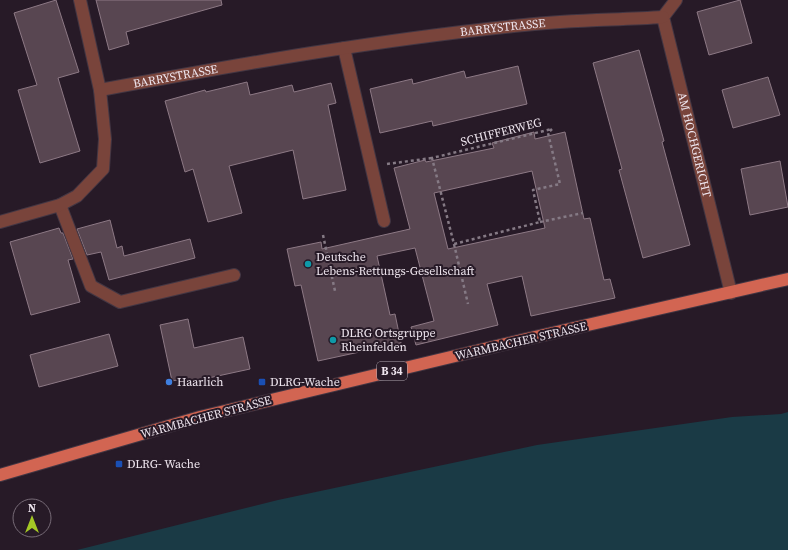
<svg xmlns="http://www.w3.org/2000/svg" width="788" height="550" font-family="'Source Serif 4',serif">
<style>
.water{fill:#1a3a45}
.building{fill:#584651;stroke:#8d7985;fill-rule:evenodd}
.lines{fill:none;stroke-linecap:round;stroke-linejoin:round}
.street-casing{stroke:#433643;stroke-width:14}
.primary-casing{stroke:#433643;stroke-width:14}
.path{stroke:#857a85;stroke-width:2.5;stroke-dasharray:3 3;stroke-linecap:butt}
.street{stroke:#79443b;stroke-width:12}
.primary{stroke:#d26552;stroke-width:12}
.culture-dot{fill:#0f9aa8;stroke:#271a27;stroke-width:1.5}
.shop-dot{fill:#3f7fe0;stroke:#271a27;stroke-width:1.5}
.transit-dot{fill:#1a4fb4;stroke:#271a27;stroke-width:1.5}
.labels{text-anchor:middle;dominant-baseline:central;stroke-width:4;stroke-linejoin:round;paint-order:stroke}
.shield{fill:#271a27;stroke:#b2a8b2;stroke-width:1}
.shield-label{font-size:11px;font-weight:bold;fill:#eee5ee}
.street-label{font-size:12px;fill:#eee5ee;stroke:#271a27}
.poi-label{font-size:12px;fill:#eee5ee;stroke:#271a27;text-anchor:start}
</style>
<rect width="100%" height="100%" fill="#271a27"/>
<path class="water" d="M788,412V550H77L278,500L537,445L732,417L781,414Z"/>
<path class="building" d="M56,0L79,72L58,78L80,151L40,163L18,90L37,85L14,13Z
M96,0H221L222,5L126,32L129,44L109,50Z
M740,0L752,43L709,55L697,12Z
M639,50L664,141L662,142L690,245L643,258L619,170L622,169L593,63Z
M518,66L527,104L433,126L432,121L380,133L370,89L412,79L413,84L464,71L466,78Z
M768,77L780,115L733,128L722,90Z
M247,82L250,95L292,85L294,92L331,83L336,103L328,105L346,190L303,199L293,150L229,166L242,213L208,222L193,169L185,172L165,101L205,90L206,92Z
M534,132L535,139L565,132L584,219L590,218L604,280L610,279L615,298L531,316L522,276L487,284L498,325L416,345L411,327L434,321L415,248L377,256L390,315L395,314L401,343L318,361L301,285L295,286L287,249L321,242L322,249L410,229L394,168L425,160L426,162L494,148L492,143ZM532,171L545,228L448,249L434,193Z
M780,161L788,207L750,215L741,169Z
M110,220L117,248L122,246L124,256L190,239L195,258L109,280L101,252L87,255L77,229Z
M59,228L61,233H63L73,259L68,260L80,302L31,315L10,242Z
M188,319L194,348L243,337L250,369L190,382L188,378L172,381L160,325Z
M109,334L118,366L39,387L30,355Z"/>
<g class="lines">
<defs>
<g id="street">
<path d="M80,0L100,90"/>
<path id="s1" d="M676,0L663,17L731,293"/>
<path d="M344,48L384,221"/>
<path d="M60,205L91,286L120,302L234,275"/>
<path id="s2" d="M0,222L60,205L77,196L103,169L105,139L100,90C241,64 382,39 524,25C570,20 617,20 663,17"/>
</g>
<path id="primary" d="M0,475L200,417L522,340L788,279"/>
</defs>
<use href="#street" class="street-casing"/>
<use href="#primary" class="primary-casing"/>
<path class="path" d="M552,129L548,133L560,184L533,190L540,222L454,244L432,158Z
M387,164L432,158
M540,222L583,213
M323,235L335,291
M454,244L468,304"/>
<use href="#street" class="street"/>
<use href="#primary" class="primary"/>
</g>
<g class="culture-dot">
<circle cx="308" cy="264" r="4"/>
<circle cx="333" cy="340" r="4"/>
</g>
<circle class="shop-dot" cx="169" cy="382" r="4"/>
<g class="transit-dot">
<rect x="258" y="378" width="8" height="8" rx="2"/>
<rect x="115" y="460" width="8" height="8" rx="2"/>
</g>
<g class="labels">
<rect class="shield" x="377" y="362" width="30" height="18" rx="3"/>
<g class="shield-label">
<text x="392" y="371">B 34</text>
</g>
<g class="street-label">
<text stroke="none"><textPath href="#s2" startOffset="606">BARRYSTRASSE</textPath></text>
<text stroke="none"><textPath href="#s2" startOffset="275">BARRYSTRASSE</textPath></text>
<text transform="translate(501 132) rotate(-14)">SCHIFFERWEG</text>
<text stroke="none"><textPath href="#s1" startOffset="153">AM HOCHGERICHT</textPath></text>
<text transform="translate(521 341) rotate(-13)">WARMBACHER STRASSE</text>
<text transform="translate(206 417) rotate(-15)">WARMBACHER STRASSE</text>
</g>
<g class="poi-label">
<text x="316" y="257">Deutsche<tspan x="316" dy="14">Lebens-Rettungs-Gesellschaft</tspan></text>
<text x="341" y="333">DLRG Ortsgruppe<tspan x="341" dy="14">Rheinfelden</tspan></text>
<text x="177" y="382">Haarlich</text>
<text x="270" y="382">DLRG-Wache</text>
<text x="127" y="464">DLRG- Wache</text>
</g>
</g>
<g transform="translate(32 518)"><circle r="19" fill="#271a27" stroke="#776b77"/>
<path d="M0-3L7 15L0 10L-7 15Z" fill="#a4c825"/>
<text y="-6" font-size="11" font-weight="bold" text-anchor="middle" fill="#eee5ee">N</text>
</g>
</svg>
